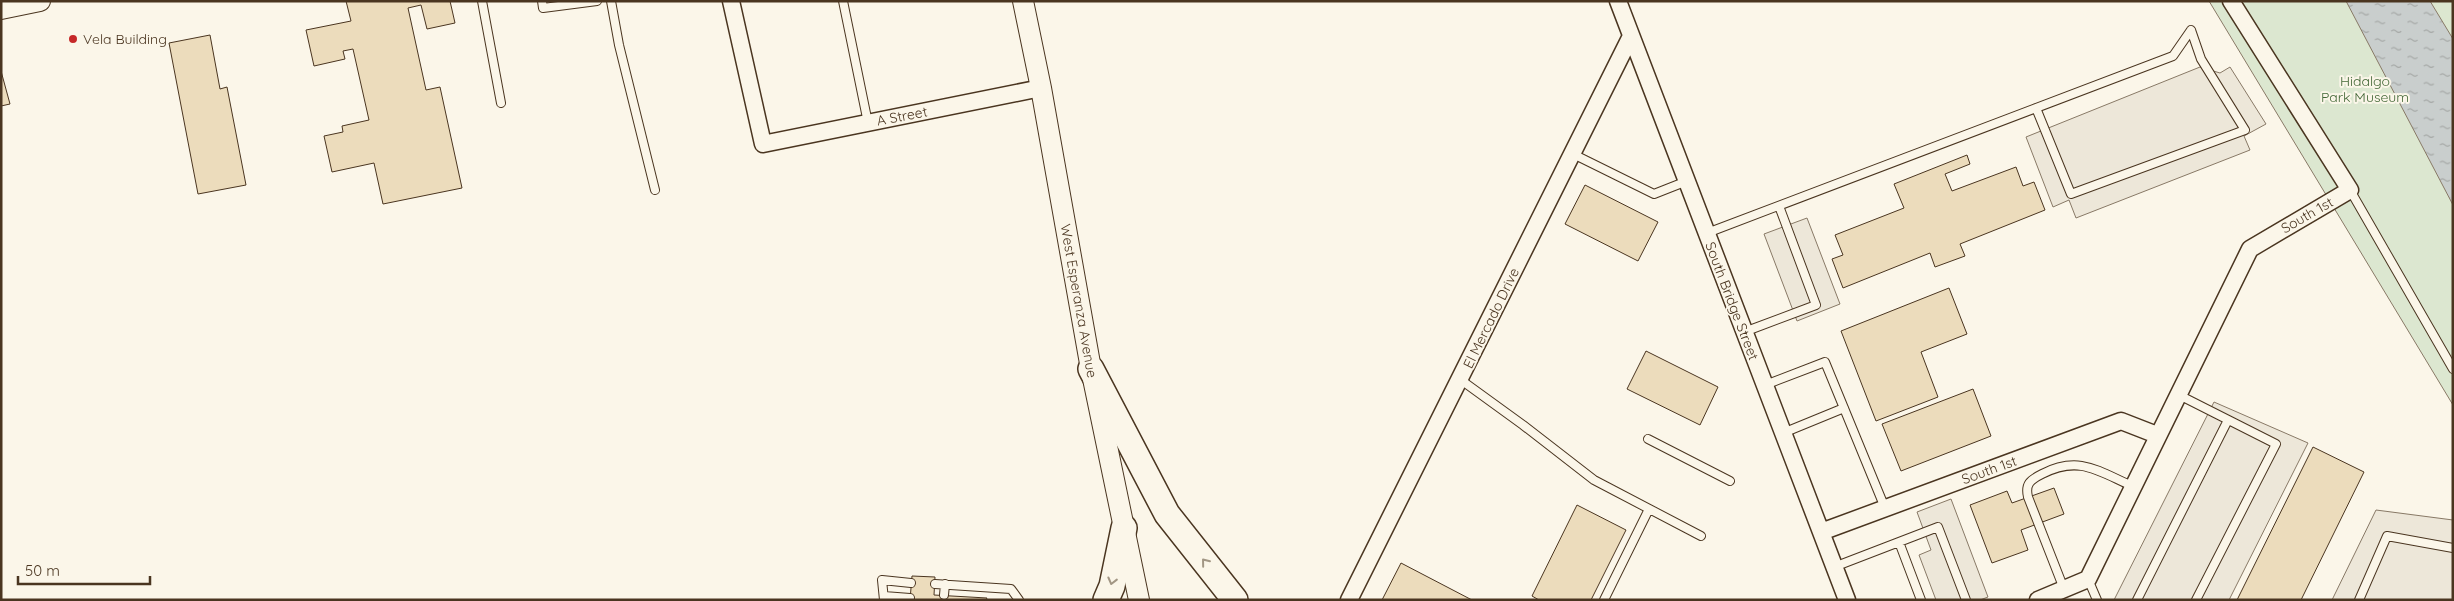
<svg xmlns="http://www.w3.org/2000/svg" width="2454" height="601" font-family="Quicksand,sans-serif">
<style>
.green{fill:#dce7d0;stroke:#887966}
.parking{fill:#ede7d9;stroke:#887966}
.water{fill:url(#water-ripples);stroke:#887966}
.building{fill:#ecdcbc;stroke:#4a3520}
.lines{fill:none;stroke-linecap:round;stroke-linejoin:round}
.service-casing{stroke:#4a3520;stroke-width:10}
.minor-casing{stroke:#4a3520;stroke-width:19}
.tertiary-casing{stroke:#4a3520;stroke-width:22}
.primary-casing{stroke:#4a3520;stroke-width:28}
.service{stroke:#fbf6e9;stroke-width:8}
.minor{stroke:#fbf6e9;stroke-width:16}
.tertiary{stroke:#fbf6e9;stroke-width:20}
.primary{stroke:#fbf6e9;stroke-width:25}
.oneway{stroke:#a29684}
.poi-dot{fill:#c62828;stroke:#fbf6e9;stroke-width:2}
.labels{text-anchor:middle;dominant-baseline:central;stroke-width:4;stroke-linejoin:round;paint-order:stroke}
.poi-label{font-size:14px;fill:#4a3520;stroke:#fbf6e9;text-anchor:start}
.park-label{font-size:14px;fill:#436837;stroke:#fbf6e9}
.street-label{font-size:14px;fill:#4a3520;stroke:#fbf6e9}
</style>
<defs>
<pattern id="water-ripples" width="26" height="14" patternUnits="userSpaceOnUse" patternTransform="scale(1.25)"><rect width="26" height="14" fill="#c9cecd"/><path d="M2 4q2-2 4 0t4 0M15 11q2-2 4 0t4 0" fill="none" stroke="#a5a8a6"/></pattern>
</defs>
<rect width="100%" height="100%" fill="#fbf6e9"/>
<path class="green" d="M2209,1H2453V405Z"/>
<path class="parking" d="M2200,67L2220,73L2230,67L2266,124L2244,136L2250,150L2076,218L2069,200L2053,207L2026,137Z
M1807,218L1840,304L1797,321L1764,234Z
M2214,402L2308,443L2229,600H2114Z
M1951,499L1988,597L1980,600H1936L1919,555L1931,550L1917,512Z
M2376,510L2453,520V600H2332Z"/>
<path class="water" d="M2346,1H2430L2453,39V205Z"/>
<path class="building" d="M346,1H450L455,23L427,29L421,5L408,8L426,90L440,87L462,188L383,204L374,163L332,172L324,136L343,132L342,126L369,120L353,49L343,51L345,59L314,66L306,30L351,21Z
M210,35L220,89L227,87L246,185L198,194L169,43Z
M1,71L10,104L1,106Z
M1967,155L1970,164L1945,174L1952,191L2016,167L2023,186L2034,182L2045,210L1960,244L1965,256L1935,267L1930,253L1843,288L1832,259L1843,255L1835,235L1904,208L1894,184Z
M1585,185L1658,222L1638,261L1565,224Z
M1949,288L1967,334L1921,352L1938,397L1876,421L1841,331Z
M1646,351L1718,387L1700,425L1627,389Z
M1973,389L1991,436L1901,471L1882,424Z
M2313,447L2364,472L2301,600H2237Z
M2054,488L2064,514L2021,530L2028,550L1992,563L1970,505L2007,491L2012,503Z
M1577,505L1626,530L1591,600H1539L1532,596Z
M1401,563L1472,600H1382Z
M912,576L935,577L934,595L987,598L986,600H910Z"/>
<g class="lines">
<defs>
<path id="service" d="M482,1L501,103
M542,1L543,8L597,1
M611,1L619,45L655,190
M843,1L868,123
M2036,108L2071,194L2245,130L2201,59L2191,30
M1573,154L1654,194L1687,181
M2350,190L2453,369
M1707,233L2173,56L2191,30
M1744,332L1816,305L1779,206
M1461,380L1523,425L1594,480L1701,536
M1765,385L1825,362L1885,508
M2177,394L2276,444L2196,600
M1783,433L1844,408
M1648,439L1730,481
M1899,542L1921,600
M1834,567L1938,527L1966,600
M2088,579L2097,600
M935,584L1011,589L1019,600
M2064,589L2028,497C2025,484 2030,480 2042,474C2079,455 2098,471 2132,486
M944,595L945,584
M884,596L910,598
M884,600L882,580L911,583
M1604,600L1649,509
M2137,600L2228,420
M2359,600L2387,536L2453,548"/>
<path id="minor" d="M731,1L763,144L1041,88
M1618,1L1847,600
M1821,532L2121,421L2157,435
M1349,600L1631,36
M2038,600L2088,579L2250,249L2350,190L2231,1"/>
<path id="tertiary" d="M1023,1L1041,88L1091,369L1139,600
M1,9L40,1"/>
<path id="primary" d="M1091,369L1167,514L1235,600
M1106,600L1112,586L1124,528"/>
</defs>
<use href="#service" class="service-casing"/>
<use href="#minor" class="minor-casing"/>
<use href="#tertiary" class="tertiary-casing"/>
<use href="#primary" class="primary-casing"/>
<use href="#service" class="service"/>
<use href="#minor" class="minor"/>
<use href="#tertiary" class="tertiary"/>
<use href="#primary" class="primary"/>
</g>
<defs><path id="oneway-chevron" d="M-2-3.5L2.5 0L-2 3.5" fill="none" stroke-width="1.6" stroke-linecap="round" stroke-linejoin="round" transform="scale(1.25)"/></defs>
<g class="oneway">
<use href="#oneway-chevron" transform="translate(1205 562) rotate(-129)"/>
<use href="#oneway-chevron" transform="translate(1112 581) rotate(104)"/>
</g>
<circle class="poi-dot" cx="73" cy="39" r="5"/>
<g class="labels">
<g class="poi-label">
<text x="83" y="39">Vela Building</text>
</g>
<g class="park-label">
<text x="2365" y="81">Hidalgo<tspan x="2365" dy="16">Park Museum</tspan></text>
</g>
<g class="street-label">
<text transform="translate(902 116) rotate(-11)">A Street</text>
<text transform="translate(2307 215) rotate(-30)">South 1st</text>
<text transform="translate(1079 301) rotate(80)">West Esperanza Avenue</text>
<text transform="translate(1732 301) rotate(69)">South Bridge Street</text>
<text transform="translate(1491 318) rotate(-64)">El Mercado Drive</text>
<text transform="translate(1989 470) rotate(-20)">South 1st</text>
</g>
</g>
<rect width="2454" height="601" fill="none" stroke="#4a3520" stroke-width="5"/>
<path d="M18 576v8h132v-8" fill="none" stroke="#4a3520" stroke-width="2.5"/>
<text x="25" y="576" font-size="15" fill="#4a3520" stroke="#fbf6e9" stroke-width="4" paint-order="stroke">50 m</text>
</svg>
